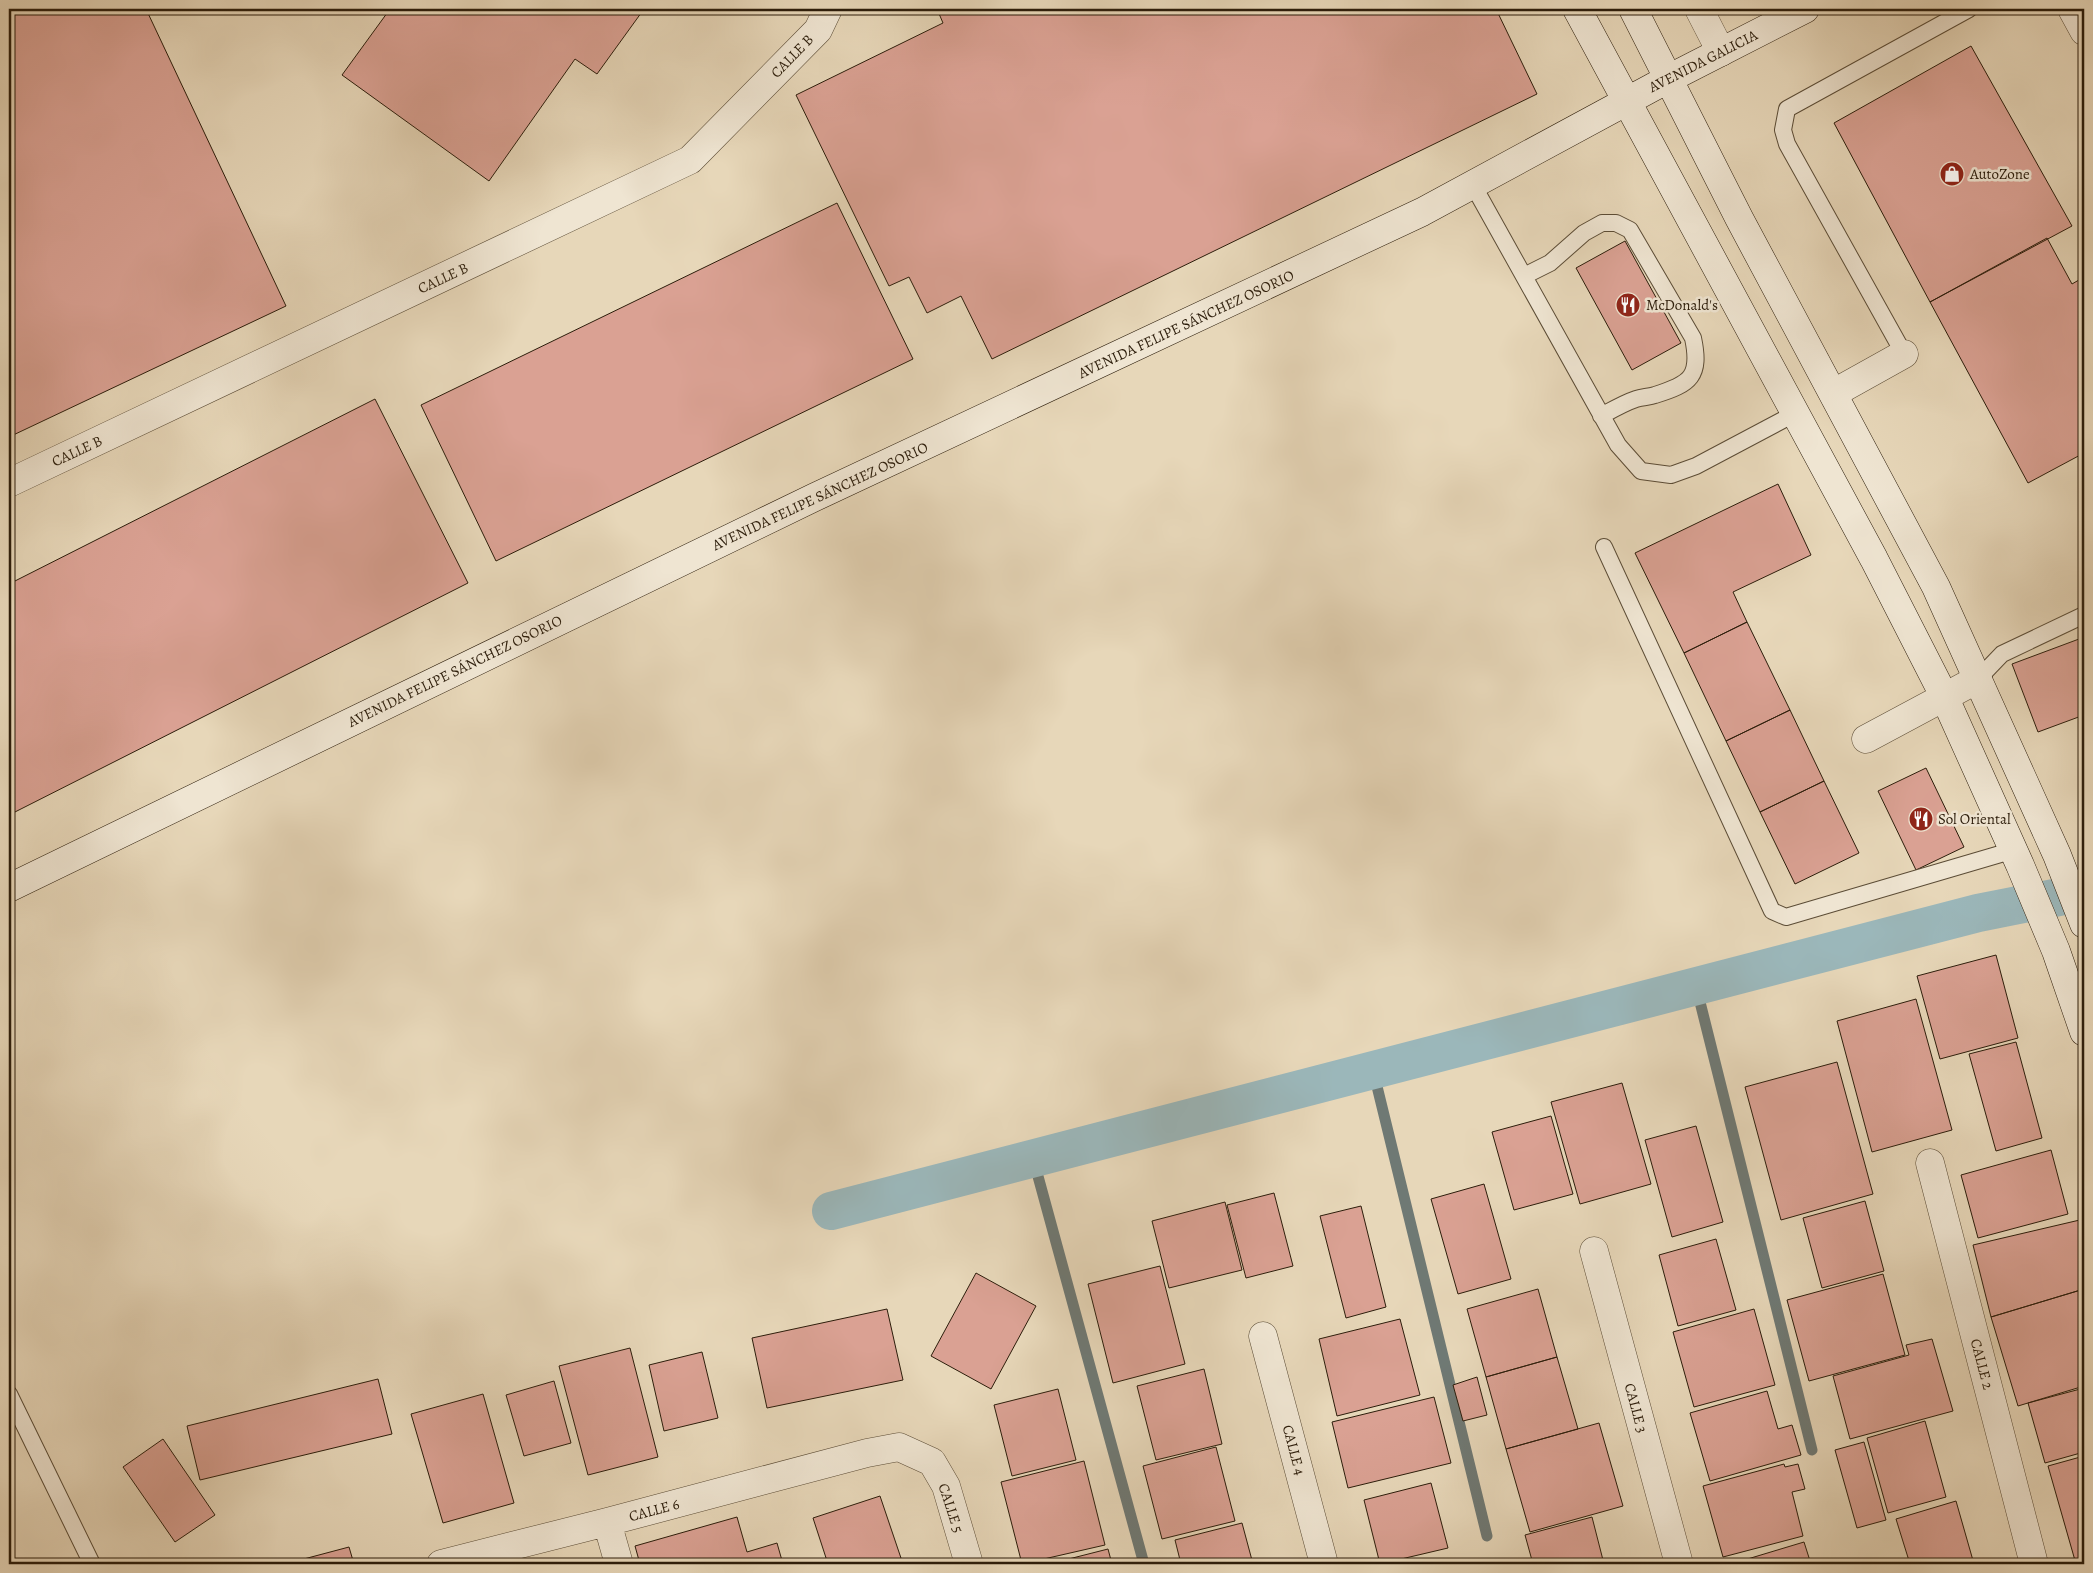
<svg xmlns="http://www.w3.org/2000/svg" width="2093" height="1573" font-family="Alegreya,serif">
<style>
.lines{fill:none;stroke-linecap:round;stroke-linejoin:round}
.stream{stroke:#6f7974;stroke-width:11}
.canal{stroke:#9bb7ba;stroke-width:38}
.building{fill:#daa193;stroke:#2c1d0b}
.lane-casing{stroke:#5b4c36;stroke-width:18}
.street-casing{stroke:#5b4c36;stroke-width:29}
.secondary-casing{stroke:#2c1d0b;stroke-width:29}
.lane{stroke:#efe5d2;stroke-width:16}
.street{stroke:#efe5d2;stroke-width:28}
.secondary{stroke:#efe5d2;stroke-width:28}
.labels{text-anchor:middle;dominant-baseline:central;stroke-width:5;stroke-linejoin:round;paint-order:stroke}
.street-label{font-size:15px;fill:#2c1d0b;stroke:#efe5d2}
.poi-label{font-size:15px;fill:#2c1d0b;stroke:#efe5d2;text-anchor:start}
</style>
<rect width="100%" height="100%" fill="#e7d7b9"/>
<filter id="stains"><feTurbulence type="fractalNoise" baseFrequency=".004" numOctaves="4"/><feColorMatrix values="0 0 0 0 .2 0 0 0 0 .09 0 0 0 0 .02 0 0 0 .5 -.17"/></filter>
<radialGradient id="worn" r=".72"><stop offset=".6" stop-color="#630" stop-opacity="0"/><stop offset="1" stop-color="#630" stop-opacity=".3"/></radialGradient>
<g class="lines">
<path class="stream" d="M1696,986L1812,1450
M1373,1070L1487,1536
M1033,1158L1144,1564"/>
<path class="canal" d="M831,1211L1978,913L2084,892"/>
</g>
<path class="building" d="M9,9H146L286,306L9,437Z
M390,9H644L597,74L575,59L489,181L342,75Z
M937,9H1496L1537,94L992,359L961,296L927,313L909,277L889,286L796,95L943,23Z
M1971,46L2072,226L1930,302L1834,123Z
M837,203L913,359L496,561L421,405Z
M2047,238L2072,284L2084,277V453L2028,483L1930,302Z
M1625,241L1681,343L1632,370L1576,268Z
M375,399L468,583L9,815V584Z
M1778,484L1811,555L1733,592L1747,622L1684,653L1635,553Z
M1747,622L1790,710L1726,741L1684,653Z
M2079,639L2084,654V715L2038,732L2012,664Z
M1790,710L1824,781L1760,812L1726,741Z
M1926,768L1964,847L1916,870L1878,791Z
M1824,781L1859,853L1795,884L1760,812Z
M1996,955L2018,1038L1940,1059L1917,976Z
M1916,999L1952,1130L1872,1152L1837,1021Z
M2016,1042L2042,1138L1996,1151L1969,1054Z
M1837,1062L1873,1194L1781,1220L1745,1087Z
M1622,1083L1651,1184L1580,1204L1551,1102Z
M1551,1116L1573,1194L1514,1210L1492,1132Z
M1696,1126L1723,1222L1672,1237L1645,1140Z
M2051,1150L2068,1214L1978,1238L1961,1175Z
M1484,1184L1511,1279L1458,1294L1431,1199Z
M1274,1193L1293,1266L1246,1278L1227,1205Z
M1865,1201L1884,1271L1822,1288L1803,1218Z
M1225,1202L1242,1270L1169,1288L1152,1221Z
M1361,1206L1386,1307L1346,1318L1320,1216Z
M2084,1219V1289L1991,1317L1973,1245Z
M1716,1239L1736,1310L1678,1326L1659,1255Z
M1160,1266L1185,1364L1113,1383L1088,1284Z
M976,1273L1036,1306L991,1389L931,1356Z
M1883,1274L1905,1355L1809,1381L1787,1300Z
M1538,1289L1557,1357L1486,1377L1467,1309Z
M2084,1289V1386L2018,1406L1991,1317Z
M887,1309L903,1380L767,1408L752,1338Z
M1754,1309L1775,1385L1694,1407L1673,1332Z
M1400,1319L1420,1395L1337,1416L1319,1339Z
M1932,1339L1953,1411L1850,1439L1833,1376L1909,1355L1906,1345Z
M630,1348L658,1457L588,1475L559,1366Z
M702,1352L718,1418L664,1431L649,1365Z
M1557,1357L1578,1429L1506,1449L1486,1377Z
M1204,1369L1222,1444L1156,1460L1137,1386Z
M1477,1377L1487,1415L1463,1421L1453,1385Z
M378,1379L392,1434L200,1480L187,1426Z
M554,1381L571,1443L524,1456L506,1395Z
M2084,1388V1452L2045,1463L2028,1403Z
M1058,1389L1076,1460L1012,1476L994,1405Z
M1767,1391L1778,1429L1792,1425L1801,1455L1710,1481L1690,1413Z
M483,1394L514,1503L443,1523L411,1414Z
M1434,1397L1451,1463L1348,1488L1332,1422Z
M1925,1421L1946,1497L1888,1513L1867,1438Z
M1599,1423L1623,1506L1530,1532L1506,1449Z
M163,1439L215,1515L175,1542L123,1467Z
M1864,1442L1886,1520L1857,1528L1835,1450Z
M1216,1447L1235,1521L1162,1539L1143,1466Z
M2084,1456V1564H2076L2048,1466Z
M1084,1461L1105,1545L1022,1564L1001,1482Z
M1784,1464L1785,1467L1798,1464L1805,1489L1792,1492L1803,1536L1723,1557L1703,1486Z
M1431,1483L1448,1548L1380,1564L1364,1500Z
M880,1496L903,1564H828L813,1518Z
M1956,1501L1974,1564H1910L1896,1519Z
M737,1517L747,1552L777,1543L783,1564H640L635,1546Z
M1592,1517L1604,1564H1533L1525,1535Z
M1242,1523L1253,1564H1181L1175,1540Z
M1804,1542L1811,1564H1731Z
M349,1547L354,1564H285Z
M1108,1549L1112,1564H1049Z"/>
<g class="lines">
<defs>
<path id="lane" d="M1473,185L1618,445L1641,471L1671,475L1696,466L1796,413
M1524,276L1550,263L1584,233L1602,223H1616L1630,230L1693,338C1701,376 1691,384 1655,395C1649,397 1642,397 1636,399C1624,403 1612,410 1601,416
M1904,354L1787,144L1783,130L1787,109L1969,9
M1604,547L1772,911L1786,917L2014,850
M1978,679L2002,654L2084,615
M9,1394L92,1564"/>
<path id="street" d="M1699,9L1721,52
M2072,9L2084,31
M1834,393L1904,354
M9,483L690,160L818,30L828,9
M1866,739L1978,679
M1930,1163L2034,1564
M1594,1251L1679,1564
M1263,1336L1324,1564
M607,1522L619,1564
M441,1564L607,1522L867,1453L899,1447L932,1462L946,1486L969,1564"/>
<path id="secondary" d="M1577,9L1874,559L1944,696L2020,865L2056,951L2084,1032
M1633,9L1739,218L1936,587L2057,855L2084,924
M9,888L815,497L1422,212L1668,79L1805,9"/>
</defs>
<use href="#lane" class="lane-casing"/>
<use href="#street" class="street-casing"/>
<use href="#secondary" class="secondary-casing"/>
<use href="#lane" class="lane"/>
<use href="#street" class="street"/>
<use href="#secondary" class="secondary"/>
</g>
<defs>
<symbol id="shop-disc" viewBox="-11 -11 22 22"><circle r="9.5" fill="#8f2418" stroke="#efe5d2"/><path d="M-5-2.5h2.3a2.7 3.5 0 0 1 5.4 0H5L5.5 6h-11ZM-1.5-2.5h3a1.5 2.3 0 0 0-3 0Z" fill="#fff"/></symbol>
<symbol id="restaurant-disc" viewBox="-11 -11 22 22"><circle r="9.5" fill="#8f2418" stroke="#efe5d2"/><path d="M-5-6h1v4h1v-4h1v4h1v-4h1v5L-1.5 .5V6h-2V.5L-5-1ZM5-6V6H3V1.5H1.5Q1.5-4 5-6Z" fill="#fff"/></symbol>
</defs>
<g fill-rule="evenodd">
<use href="#shop-disc" x="1938" y="160" width="28" height="28"/>
<use href="#restaurant-disc" x="1614" y="291" width="28" height="28"/>
<use href="#restaurant-disc" x="1907" y="805" width="28" height="28"/>
</g>
<g class="labels">
<g class="street-label">
<text transform="translate(792 56) rotate(-46)">CALLE B</text>
<text transform="translate(1703 61) rotate(-27)">AVENIDA GALICIA</text>
<text transform="translate(443 278) rotate(-25)">CALLE B</text>
<text transform="translate(1186 324) rotate(-25)">AVENIDA FELIPE SÁNCHEZ OSORIO</text>
<text transform="translate(77 451) rotate(-25)">CALLE B</text>
<text transform="translate(820 496) rotate(-25)">AVENIDA FELIPE SÁNCHEZ OSORIO</text>
<text transform="translate(455 671) rotate(-26)">AVENIDA FELIPE SÁNCHEZ OSORIO</text>
<text transform="translate(1982 1364) rotate(75)">CALLE 2</text>
<text transform="translate(1636 1408) rotate(75)">CALLE 3</text>
<text transform="translate(1294 1450) rotate(75)">CALLE 4</text>
<text transform="translate(951 1508) rotate(72)">CALLE 5</text>
<text transform="translate(654 1510) rotate(-15)">CALLE 6</text>
</g>
<g class="poi-label">
<text x="1970" y="174">AutoZone</text>
<text x="1646" y="305">McDonald's</text>
<text x="1938" y="819">Sol Oriental</text>
</g>
</g>
<rect width="2093" height="1573" fill="none" stroke="#e7d7b9" stroke-width="30"/>
<rect x="10" y="10" width="2073" height="1553" fill="none" stroke="#2c1d0b" stroke-width="2.5"/>
<rect x="15" y="15" width="2063" height="1543" fill="none" stroke="#2c1d0b"/>
<rect width="100%" height="100%" filter="url(#stains)"/>
<rect width="100%" height="100%" fill="url(#worn)"/>
</svg>
